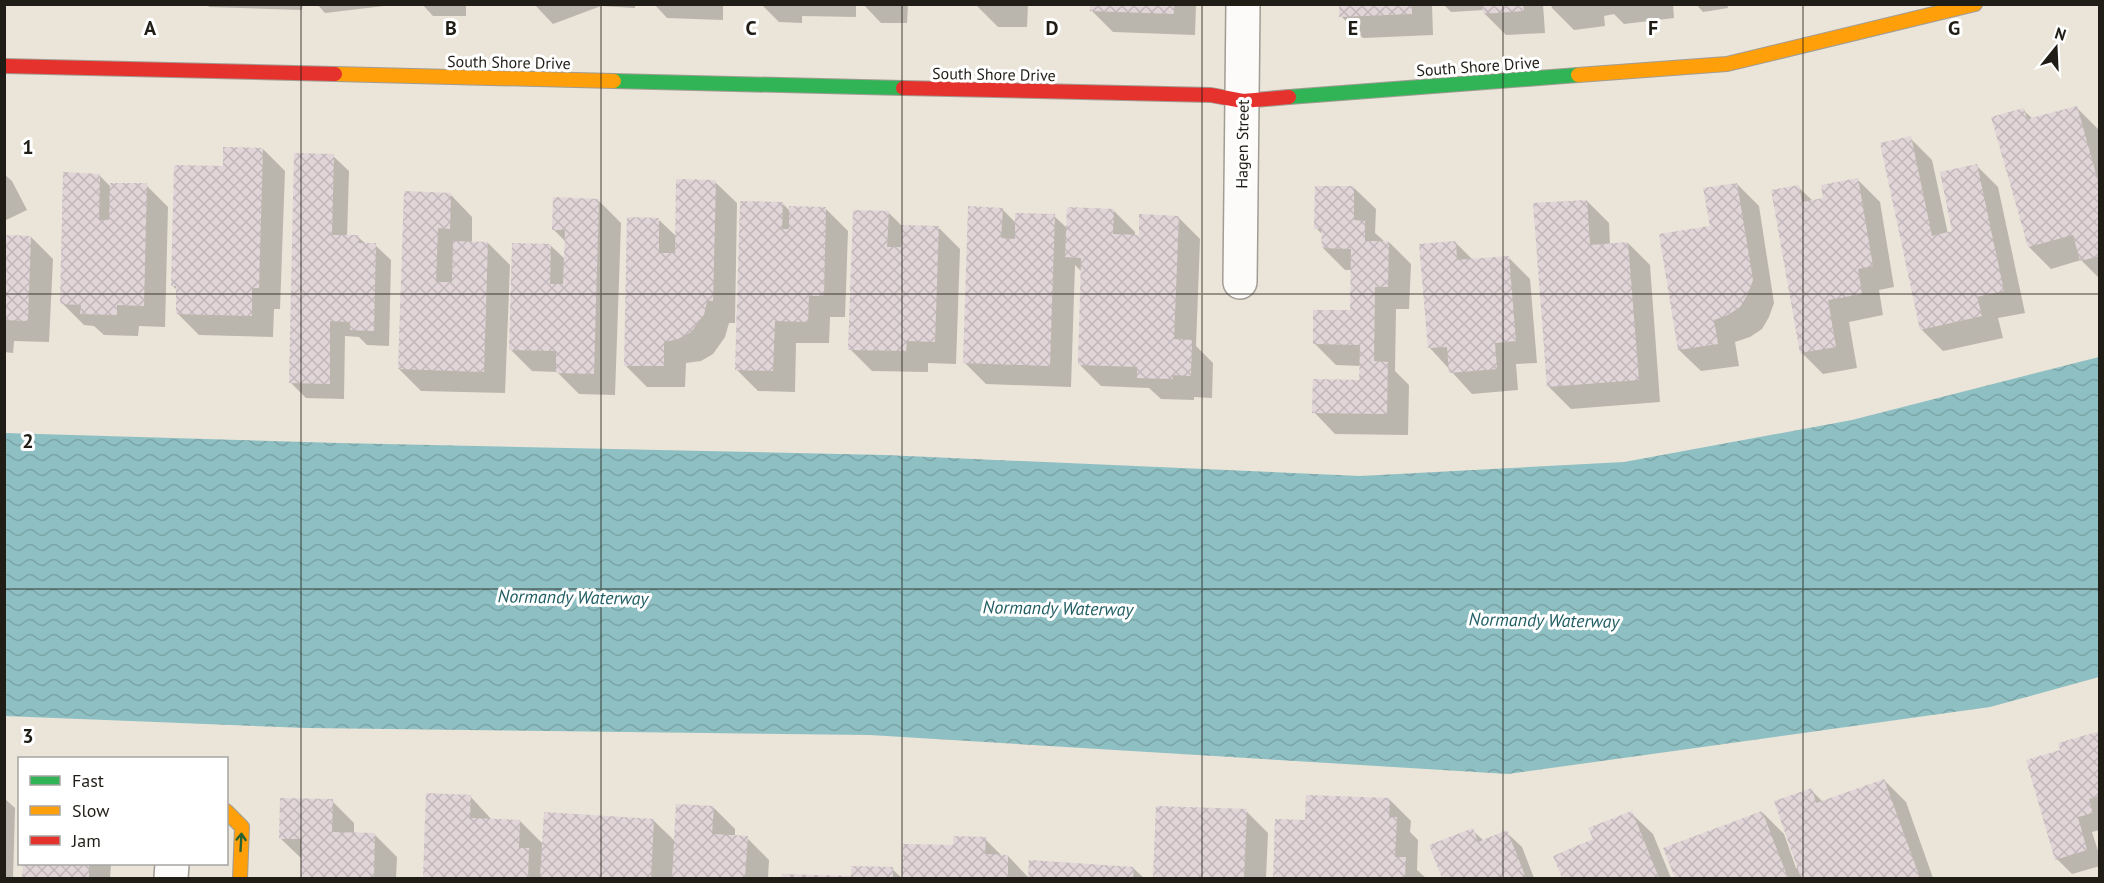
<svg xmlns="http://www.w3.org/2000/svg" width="2104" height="883" font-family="'PT Sans',sans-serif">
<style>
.water{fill:url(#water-waves)}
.shadow{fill:#0003}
.building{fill:url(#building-cross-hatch)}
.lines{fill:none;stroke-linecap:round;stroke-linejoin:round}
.street-casing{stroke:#a19c94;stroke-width:36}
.fast-casing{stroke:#a19c94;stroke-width:16}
.slow-casing{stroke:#a19c94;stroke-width:16}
.jam-casing{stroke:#a19c94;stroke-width:16}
.street{stroke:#fcfbf9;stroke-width:33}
.fast{stroke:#30b455;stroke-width:14}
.slow{stroke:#ff9f0a;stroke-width:14}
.jam{stroke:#e5322d;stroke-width:14}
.oneway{stroke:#276132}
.grid{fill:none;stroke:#201d16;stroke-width:1.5;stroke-opacity:0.55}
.labels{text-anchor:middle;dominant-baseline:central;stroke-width:6;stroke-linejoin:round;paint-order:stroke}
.street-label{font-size:16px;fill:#201d16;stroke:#fff}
.water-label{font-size:18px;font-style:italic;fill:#215e64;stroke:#fff}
.grid-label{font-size:20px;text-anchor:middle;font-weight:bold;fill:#201d16;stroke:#fff;stroke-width:6;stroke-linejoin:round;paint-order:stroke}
</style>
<defs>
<pattern id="water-waves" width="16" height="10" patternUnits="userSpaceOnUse" patternTransform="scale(1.5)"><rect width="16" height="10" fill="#8ebfc2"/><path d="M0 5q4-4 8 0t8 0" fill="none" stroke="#7aa4a6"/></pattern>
<pattern id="building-cross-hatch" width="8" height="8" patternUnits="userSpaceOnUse" patternTransform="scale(1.5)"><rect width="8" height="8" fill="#e1d5d8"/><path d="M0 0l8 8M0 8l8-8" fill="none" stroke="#c1b6b9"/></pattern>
</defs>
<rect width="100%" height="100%" fill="#eae4d9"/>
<path class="water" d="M2099,357V677L1990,707L1508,774L870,735L307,728L5,716V433L338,443L885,455L1360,476L1624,462L1852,420Z"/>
<path class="shadow" d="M207,4H303L302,10L209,7Z
M317,4H401L325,13Z
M422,4H466V16H433Z
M534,4H635V8L601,6L553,24Z
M654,4H723V20L667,18Z
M761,4H856V17L802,16V23L779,22Z
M863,4H908L907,23H881Z
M1028,4L1027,27H998L976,5Z
M1091,4H1196L1195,35L1113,32L1091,10Z
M1340,4H1432L1433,35L1363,38L1341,16Z
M1443,4H1543L1545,33L1506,35L1484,13V10L1451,12Z
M1551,4H1673L1674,18L1624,24L1614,14L1604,16L1605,26L1574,30L1552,8Z
M1696,4H1727L1728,8L1703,12Z
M2076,107L2098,129L2100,134V279L2081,260L2051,269L2029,247L2023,110L2033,119Z
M1910,138L1932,160L1948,234L1954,233L1976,165L1998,187L2025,313L1998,318L2003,338L1943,351L1921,329Z
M263,149L285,171L280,309H274L273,337L199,335L177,313L178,291L172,285L225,168Z
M333,156L349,171L347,237H358L366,244L375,245L391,260L389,346L367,345L359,337L345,336L344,399L306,398L291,383Z
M4,174L12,181L27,210L4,221Z
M99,175L111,187L146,185L168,207L165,327L139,326L138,336L104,335L94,326L84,325L62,303Z
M1858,180L1880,202L1894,287L1879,290L1883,315L1849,322L1857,368L1823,374L1801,352L1798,187L1813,201L1825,199Z
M715,182L737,203L735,323H729L725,337L713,354L701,361L686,363L685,387H647L625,365L659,220L677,237Z
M1737,184L1759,206L1774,303L1769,317L1762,329L1750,337L1735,342L1739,366L1701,371L1679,350L1711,227Z
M1354,188L1376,209L1375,233L1385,242H1389L1411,264L1409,309H1396L1395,371L1409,385L1408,435L1335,434L1314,412L1360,381L1361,366L1336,365L1314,343L1351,312L1352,270H1345L1323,248V235L1316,228Z
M405,193L451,195L472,217V243H488L510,265L505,393L421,391L399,369Z
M599,201L621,223L615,395L579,394L557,372L532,371L510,349L550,245L566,260V242L554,230Z
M1587,201L1609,223L1610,245L1628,243L1650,265L1660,402L1571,409L1549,387Z
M782,203L791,212L826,209L848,231L845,317H830L829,343H796L795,392L758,391L736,369Z
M1002,209L1017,224L1054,216L1068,229L1113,210L1135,232V237H1140L1178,217L1200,239L1196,346L1213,363L1212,398L1194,397V400L1161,399L1149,388L1101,386L1079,364L1082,272L1075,265L1071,387L986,384L964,362Z
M888,212L902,226L938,227L960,249L956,364L928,363V372L872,371L850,349Z
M4,237H31L53,259L49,342L14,341L13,353L4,352Z
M1455,242L1473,260L1508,257L1530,279L1537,363L1516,364L1518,390L1472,394L1429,347Z
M2100,732V830L2092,832L2100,857V866L2072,874L2057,859L2062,751Z
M1884,780L1906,802L1933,878H1676L1665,849L1762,812L1784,834L1796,868L1799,867L1811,790L1823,802Z
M428,795L470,796L492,820L520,821L544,845L654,821L676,842L713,807L735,829V837L747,838L769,860L768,878H424Z
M4,798L15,808L13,878H4Z
M1389,799L1411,821L1410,832L1418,840L1417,870L1426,878H1275L1277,821L1307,822Z
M332,801L354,823V834L375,835L397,857L396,878H302L303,860L280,838Z
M1157,807L1246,811L1268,833L1266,878H1154Z
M1631,813L1653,834L1671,878H1564L1555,857L1595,840Z
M1472,830L1484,841L1506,832L1522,847L1534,878H1444L1431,846Z
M985,839L1002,856H1008L1029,878L1133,868L1144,878H904L905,845L954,846Z
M24,864H111L110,878H24Z
M892,869L902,878H783V876L853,877Z"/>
<path class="building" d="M1090,4H1174V14L1090,11Z
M1339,4H1412V14L1339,17Z
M1482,4H1523L1524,11L1483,14Z
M2077,106L2100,188V256L2080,261L2073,235L2028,247L1991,117L2024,108L2027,119Z
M1911,136L1932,236L1952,231L1940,172L1977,164L2004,291L1977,297L1982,316L1920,330L1880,143Z
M223,147L263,148L259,288H252V316L176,314V286H171L174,165L223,166Z
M294,153L334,154L332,235H359V243H376L374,331L350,330V322L330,321V384L289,383Z
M63,172L100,174L99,220H109L110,183H147L144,306L117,305V315L80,314L81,305L60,304Z
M1858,178L1873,266L1858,269L1862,294L1828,300L1836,347L1800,353L1771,190L1799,185L1802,202L1823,198L1821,185Z
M676,179L716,180L713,301H707L704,315L691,332L678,339L664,342V366H624L627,217L659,218V253H675Z
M1737,183L1753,280L1748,294L1740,307L1728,315L1714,320L1718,344L1678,350L1659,234L1710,226L1703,188Z
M1315,186H1354V220L1365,221V241H1389L1388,287H1375L1374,361L1388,362L1387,414L1312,413L1313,379L1359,380L1360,345L1313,344V310H1350L1351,249L1322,248L1321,229H1314Z
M404,191L451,193L450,229L438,228L436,282H452L453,241L488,242L484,372L398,369Z
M553,197L599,199L594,374L556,373V351L509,350L512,243L551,244L550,284H563L565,230H552Z
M1587,200L1590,245L1628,242L1639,380L1547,387L1533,203Z
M740,201L783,202L782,229H789V206L826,207L824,296H809L808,322L775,321L773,371L735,370Z
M968,206L1003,208L1001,238L1015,239V213L1055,214L1050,366L963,363Z
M1067,207L1114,209L1113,234L1139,235V214L1179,216L1174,339L1192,340L1191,376L1172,375L1173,379L1137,378V367L1078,365L1081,258L1065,257Z
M853,210L889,211L887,247H901L902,225L939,226L935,342L907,341L906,351L848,350Z
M4,235L31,236L28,321L4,320Z
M1456,241L1457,260L1509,256L1516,341L1495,343L1497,369L1449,373L1447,347L1428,348L1419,244Z
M2100,731V796L2089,799L2093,813L2078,817L2087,850L2055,860L2026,760L2060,750L2058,743Z
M1884,779L1920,878H1801L1774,801L1812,788L1816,803Z
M426,793L471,795L470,818L520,820L519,848H529L528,878H423Z
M1306,795L1390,798L1389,817H1397L1395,857H1406L1405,878H1273L1275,819L1305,820Z
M280,798L333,799L332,832L375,833L374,878H301V839H279Z
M676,804L714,806L712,834L748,836L745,878H672Z
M1156,806L1247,809L1244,878H1153Z
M1632,811L1659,878H1562L1553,856L1593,839L1588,828Z
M1762,811L1788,878H1675L1663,848Z
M544,812L654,819L651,878H540Z
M1473,828L1478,842L1507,830L1526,878H1442L1429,845Z
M953,836L986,837L985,854L1008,855V878H902L903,844L953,845Z
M1029,860L1134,867L1133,878H1028Z
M23,864H89V878H22Z
M851,866L893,867V878H782V874L851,876Z"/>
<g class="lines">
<defs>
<path id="street" d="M1240,282L1243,4
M171,878L172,864"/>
<path id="fast" d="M614,81L903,88
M1289,97L1578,75"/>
<path id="slow" d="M335,74L614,81
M1578,75L1727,64L1975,4
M226,811L242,827L240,878"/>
<path id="jam" d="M4,66L335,74
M903,88L1211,95L1243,101L1289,97"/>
</defs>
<use href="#street" class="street-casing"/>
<use href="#fast" class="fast-casing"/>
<use href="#slow" class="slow-casing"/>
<use href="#jam" class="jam-casing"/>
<use href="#street" class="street"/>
<use href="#fast" class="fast"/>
<use href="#slow" class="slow"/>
<use href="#jam" class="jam"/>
</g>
<defs><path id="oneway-shaft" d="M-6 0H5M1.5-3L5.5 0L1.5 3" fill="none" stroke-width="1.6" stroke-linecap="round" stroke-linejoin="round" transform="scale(1.5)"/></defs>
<use class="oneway" href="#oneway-shaft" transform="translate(241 842) rotate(-87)"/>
<path class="grid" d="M301,4V878M601,4V878M902,4V878M1202,4V878M1503,4V878M1803,4V878M4,294H2100M4,589H2100"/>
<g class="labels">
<g class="street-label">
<text transform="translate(509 62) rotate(1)">South Shore Drive</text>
<text transform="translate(1478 66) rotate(-4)">South Shore Drive</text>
<text transform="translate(994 74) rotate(1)">South Shore Drive</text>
<text transform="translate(1242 144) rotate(-89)">Hagen Street</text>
</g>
<g class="water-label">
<text transform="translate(573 597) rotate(1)">Normandy Waterway</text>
<text transform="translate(1058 608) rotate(1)">Normandy Waterway</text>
<text transform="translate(1544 620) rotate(1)">Normandy Waterway</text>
</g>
</g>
<g class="grid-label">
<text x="150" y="35">A</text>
<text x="451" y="35">B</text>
<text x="751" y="35">C</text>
<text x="1052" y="35">D</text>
<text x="1353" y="35">E</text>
<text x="1653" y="35">F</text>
<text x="1954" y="35">G</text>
<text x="28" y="154">1</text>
<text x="28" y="448">2</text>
<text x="28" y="743">3</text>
</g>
<rect width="2104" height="883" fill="none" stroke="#201d16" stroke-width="12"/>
<rect x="18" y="757" width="210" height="108" fill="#ffffff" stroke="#a6a5a2" stroke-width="1.5"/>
<rect x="30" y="776" width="30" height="9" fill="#30b455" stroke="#a6a5a2" stroke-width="1.5"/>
<text x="72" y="787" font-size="18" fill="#201d16">Fast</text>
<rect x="30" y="806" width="30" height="9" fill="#ff9f0a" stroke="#a6a5a2" stroke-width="1.5"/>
<text x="72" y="817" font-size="18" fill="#201d16">Slow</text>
<rect x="30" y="836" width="30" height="9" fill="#e5322d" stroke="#a6a5a2" stroke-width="1.5"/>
<text x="72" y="847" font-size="18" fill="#201d16">Jam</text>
<g transform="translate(2056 48) rotate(18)" stroke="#ffffff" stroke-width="4.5" paint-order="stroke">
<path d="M0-4.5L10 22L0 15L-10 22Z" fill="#201d16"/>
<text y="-9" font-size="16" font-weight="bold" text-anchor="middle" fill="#201d16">N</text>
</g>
</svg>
